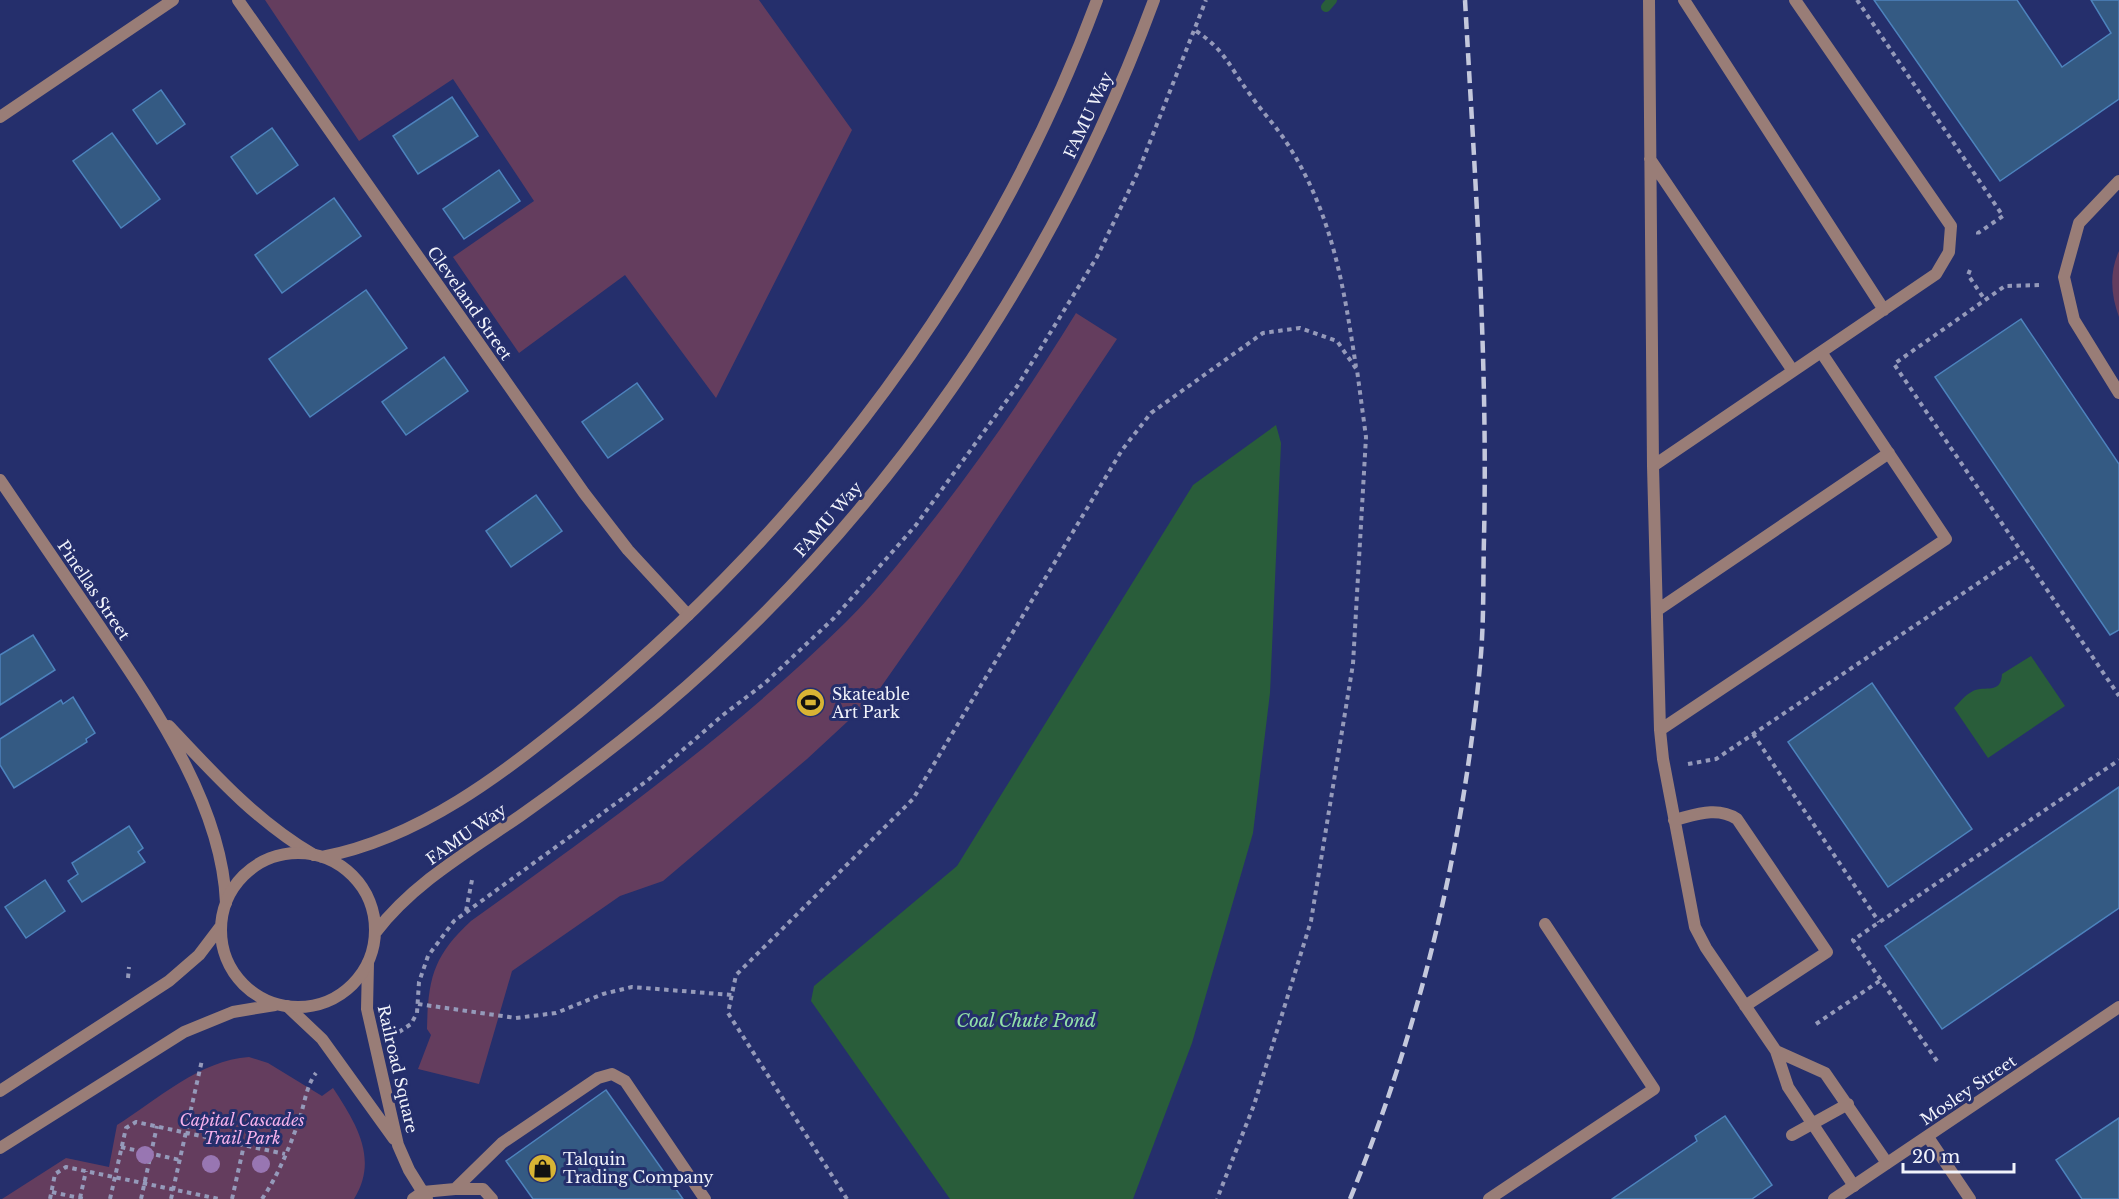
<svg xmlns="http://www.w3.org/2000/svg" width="2119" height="1199" font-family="'Libre Baskerville',serif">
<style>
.green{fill:#643d5e}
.water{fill:#295d3a}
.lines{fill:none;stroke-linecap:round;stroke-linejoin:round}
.stream{stroke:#295d3a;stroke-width:10}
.building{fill:#345a83;stroke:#4d83bd;stroke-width:1.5}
.path{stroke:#959aba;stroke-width:4;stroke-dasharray:4.5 4.5;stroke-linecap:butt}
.service{stroke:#997d77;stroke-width:12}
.minor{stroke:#997d77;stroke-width:12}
.tertiary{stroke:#997d77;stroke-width:12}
.rail{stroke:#c4c8dc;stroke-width:4.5;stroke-dasharray:12 6;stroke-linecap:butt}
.tree{fill:#9876b2}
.labels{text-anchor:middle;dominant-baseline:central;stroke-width:6;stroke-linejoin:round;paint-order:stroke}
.street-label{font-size:16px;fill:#f1f3fb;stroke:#252f6c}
.poi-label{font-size:16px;fill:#f1f3fb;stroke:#252f6c;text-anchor:start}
.park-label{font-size:16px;font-style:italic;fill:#f6b1eb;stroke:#252f6c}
.water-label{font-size:18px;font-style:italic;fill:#92e0a7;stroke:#252f6c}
</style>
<rect width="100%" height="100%" fill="#252f6c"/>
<path class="green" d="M265,0H759L852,130L716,398L625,275L519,353L453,257L534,201L453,79L359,141Z
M2119,251V317C2111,295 2109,273 2119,251Z
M1076,313L1117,339L960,574L874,697L807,759L663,881L620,896L512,971L479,1084L418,1069L431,1035L427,1029C428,979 433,956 471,921C601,828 732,734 846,622C879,589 909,551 937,515C987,450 1033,383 1076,313Z
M249,1057L268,1063L322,1096L333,1088C356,1123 379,1159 354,1199H2L66,1158L109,1167L117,1125C157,1100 200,1060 249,1057Z"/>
<path class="water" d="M1276,425L1281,443L1270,693L1253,833L1192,1043L1133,1199H950L811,1001L814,986L957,866L1193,485Z
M2031,656L2065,706L1988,758L1954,708C1960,702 1965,695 1973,691C1985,685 2001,695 2002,674Z"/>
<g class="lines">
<path class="stream" d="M1326,7L1332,0"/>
</g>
<path class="building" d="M1874,0H2017L2062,67L2111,33L2091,0H2119V99L2000,181Z
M161,90L185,124L157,144L133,110Z
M452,97L478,136L418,174L393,136Z
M272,128L298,165L257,194L231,157Z
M112,133L160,199L121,228L73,161Z
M499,170L520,201L464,239L443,209Z
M334,198L361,236L282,293L255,255Z
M366,290L407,348L310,417L269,359Z
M2021,319L2119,464V630L2110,635L1935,377Z
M444,357L468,391L406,435L382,402Z
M637,383L663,419L608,458L582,422Z
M536,495L562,531L511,567L486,531Z
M33,635L55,670L0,705V655Z
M1872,683L1972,829L1888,887L1788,742Z
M73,697L95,733L86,739L87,742L14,788L0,765V739L61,700L63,704Z
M2119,787V908L1942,1029L1885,946Z
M129,826L143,848L138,852L145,862L82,902L68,881L78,874L72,863Z
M45,880L65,911L26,938L5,907Z
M606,1090L683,1199H533L506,1161Z
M1725,1116L1772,1185L1752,1199H1612L1697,1141L1695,1136Z
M2119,1118V1199H2082L2056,1160Z"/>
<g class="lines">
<path class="path" d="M1857,0L2003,216L1978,233V237
M1196,31C1225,50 1229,66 1249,93C1262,112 1278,128 1290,148C1333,217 1344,288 1356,367
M1970,270L1968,275L1985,300
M2039,285L2005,286L1894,364L2119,696
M1753,734L1879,922
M1688,764L1716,759L2023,553
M466,911L472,880
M128,978L129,967
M418,1004L516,1018L556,1013L603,994L632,987L732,995
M1816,1024L1881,980
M399,1032L411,1024L417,1013L419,982L428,956L454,921L648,780L723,715L765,683L834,618L916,525L1018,385L1097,257L1138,172L1206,0
M1937,1061L1853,940L2119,760
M121,1147L180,1160
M52,1192L84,1199
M80,1198L86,1171
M50,1199L55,1174L66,1167L219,1199
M110,1199L126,1128L136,1122L285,1154
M141,1199L157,1126
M171,1199L202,1060
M232,1199L244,1145
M262,1199C277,1177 288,1151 297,1126C304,1110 305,1087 316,1073
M847,1199L728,1013L736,975L913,799L1122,450L1151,413L1263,333L1300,328L1337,341L1357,370L1366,437L1353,664L1311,921L1254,1105L1217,1199"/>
<path class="service" d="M1649,0L1653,466L1660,730L1663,759L1695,927L1706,948L1776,1051
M1684,0L1884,310
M1650,159L1793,371
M1653,466L1936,274L1949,252L1951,226L1795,0
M1659,609L1889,453
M1660,730L1946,539L1821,352
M1674,820C1695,815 1717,806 1737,819L1827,952L1745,1006
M1792,1135L1848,1104
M1928,1137L1970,1199
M1854,1186L1788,1087L1776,1051L1825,1073L1887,1163
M455,1189H483L492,1199
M423,1192L455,1189L502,1143L598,1078L612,1074L625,1081L705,1199
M1489,1199L1654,1089L1545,924"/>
<path class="minor" d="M238,0L584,493L628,550L688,615
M0,117L173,0
M2119,181L2079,223L2064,277L2074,320L2119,393
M0,480C33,528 65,576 98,624C152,704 222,803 226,903
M169,726C214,774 256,821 314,855
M368,963L367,1009L398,1145L409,1170L427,1199
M287,1006L322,1039L394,1139
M413,1199L423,1192
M1834,1199L2119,1007"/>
<path class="tertiary" d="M221 930a77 77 0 1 1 154 0a77 77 0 1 1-154 0Z
M322,857C421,838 502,774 579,712C809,523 994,279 1097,0
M375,933C413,883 469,851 520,816C567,783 613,748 658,711C882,523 1053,274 1154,0
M0,1091L169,981L199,955L221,926
M0,1148L184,1032L233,1012L275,1005"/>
<path class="rail" d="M1350,1199C1421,1025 1465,841 1481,654C1484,616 1483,576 1484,538C1488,358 1475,179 1465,0"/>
</g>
<g class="tree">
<circle cx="145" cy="1155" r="9"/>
<circle cx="211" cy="1164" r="9"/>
<circle cx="261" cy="1164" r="9"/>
</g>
<defs>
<symbol id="stadium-disc" viewBox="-11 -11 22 22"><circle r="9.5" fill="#d8b434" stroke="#252f6c"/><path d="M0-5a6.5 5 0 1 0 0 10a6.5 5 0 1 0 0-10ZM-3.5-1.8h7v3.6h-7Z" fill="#111"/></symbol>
<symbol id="shop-disc" viewBox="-11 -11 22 22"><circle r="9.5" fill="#d8b434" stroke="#252f6c"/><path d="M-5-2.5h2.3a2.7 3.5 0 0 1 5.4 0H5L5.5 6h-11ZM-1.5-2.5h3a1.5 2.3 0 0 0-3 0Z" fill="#111"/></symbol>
</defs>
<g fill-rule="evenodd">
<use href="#stadium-disc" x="794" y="686" width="33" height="33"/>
<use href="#shop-disc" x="526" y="1152" width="33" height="33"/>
</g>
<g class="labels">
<g class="street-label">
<text transform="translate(1088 115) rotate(-65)">FAMU Way</text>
<text transform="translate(470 303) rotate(55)">Cleveland Street</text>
<text transform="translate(828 519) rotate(-49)">FAMU Way</text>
<text transform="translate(94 590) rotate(56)">Pinellas Street</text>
<text transform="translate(466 834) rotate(-35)">FAMU Way</text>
<text transform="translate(398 1069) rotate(77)">Railroad Square</text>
<text transform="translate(1968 1090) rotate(-34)">Mosley Street</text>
</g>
<g class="poi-label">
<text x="832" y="694">Skateable<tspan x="832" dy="18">Art Park</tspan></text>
<text x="563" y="1159">Talquin<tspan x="563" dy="18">Trading Company</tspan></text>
</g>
<g class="park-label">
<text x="242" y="1120">Capital Cascades<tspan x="242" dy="18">Trail Park</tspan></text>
</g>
<g class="water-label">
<text x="1026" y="1021">Coal Chute Pond</text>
</g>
</g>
<path d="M1903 1163v9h111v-9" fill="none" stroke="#f1f3fb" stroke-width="3"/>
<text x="1912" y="1163" font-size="18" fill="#f1f3fb" stroke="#252f6c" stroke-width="4.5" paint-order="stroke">20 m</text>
</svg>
